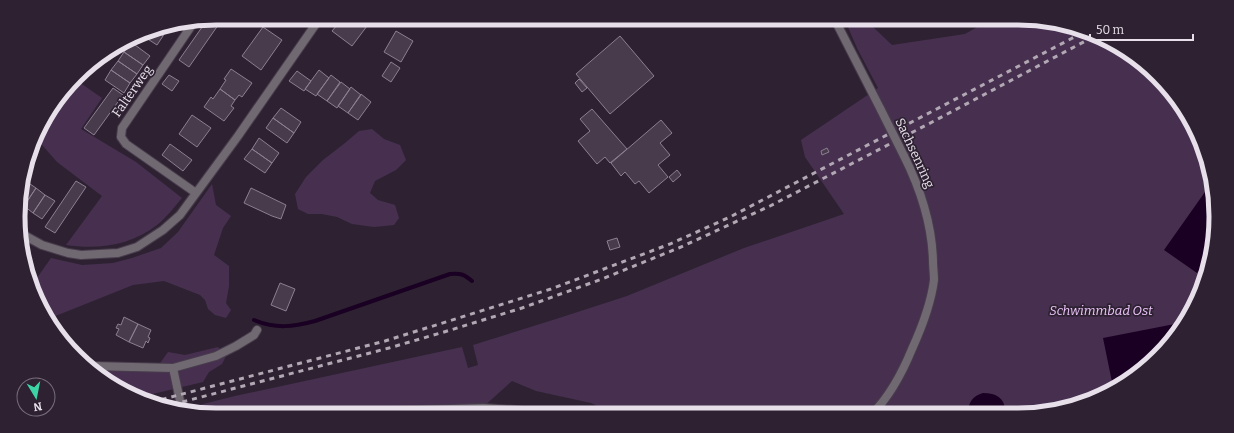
<svg xmlns="http://www.w3.org/2000/svg" width="1234" height="433" font-family="Bitter,serif">
<style>
.green{fill:#472f50}
.water{fill:#1a0123}
.lines{fill:none;stroke-linecap:round;stroke-linejoin:round}
.stream{stroke:#1a0123;stroke-width:4}
.building{fill:#473b4c;stroke:#8d7f92}
.minor-casing{stroke:#483d4c;stroke-width:10}
.tertiary-casing{stroke:#483d4c;stroke-width:10}
.minor{stroke:#706972;stroke-width:8}
.tertiary{stroke:#706972;stroke-width:8}
.rail{stroke:#b1a8b4;stroke-width:3;stroke-dasharray:5 5;stroke-linecap:butt}
.tertiary-bridge-casing{stroke:#483d4c;stroke-width:10;stroke-linecap:butt}
.tertiary-bridge{stroke:#706972;stroke-width:8}
.labels{text-anchor:middle;dominant-baseline:central;stroke-width:3.5;stroke-linejoin:round;paint-order:stroke}
.street-label{font-size:13px;fill:#e7e0ea;stroke:#2e2232}
.park-label{font-size:13px;font-style:italic;fill:#edc5fb;stroke:#2e2232}
.rim{fill:none;stroke:#e7e0ea;stroke-width:5}
</style>
<rect width="100%" height="100%" fill="#2e2232"/>
<path class="green" d="M844,18H868L873,27L892,45L965,34L993,18H1018L1069,25L1138,59L1189,117L1214,190L1209,268L1189,316L1149,366L1105,395L1044,413L614,414L591,403L536,391L512,381L482,408L336,415H217L179,410L235,396L462,347L468,368L478,365L473,345L556,319L627,296L744,248L844,214L805,157L801,140L878,88L857,48Z
M76,80L102,98L81,129L136,162L182,198C174,207 167,217 157,225C132,245 98,250 66,245L102,196L57,162L36,138L39,129Z
M372,129L384,139L400,145L406,160L396,170L375,181L370,193L378,200L395,205L399,218L394,225L374,227L352,224L337,217L322,214H308L298,209L295,194L306,177L323,160L345,143L359,131Z
M212,184L216,205L231,216L223,228L214,255L229,266V286L226,303L231,310L226,318L215,315L208,309L205,300L200,295L164,281L133,285L48,319L32,285L51,258L82,265L98,264L113,263L132,258L161,248L178,232Z
M218,347L226,356L222,364L209,372L203,382L140,397L106,381L93,368L156,369L168,352L185,355Z"/>
<path class="water" d="M1212,182L1214,190L1210,255L1197,273L1164,250Z
M1185,322L1149,366L1129,379L1112,382L1103,338Z
M983,393C997,393 1006,399 1005,413H968C968,402 973,396 983,393Z"/>
<g class="lines">
<path class="stream" d="M254,320C276,329 293,327 315,321L450,274C460,273 464,274 472,281"/>
</g>
<path class="building" d="M216,18H223L189,67L179,60L207,20Z
M343,18H373L352,46L332,31Z
M418,18H429L424,25L422,26L419,24L421,20Z
M169,27L163,36L155,30Z
M263,27L282,40L261,70L242,56Z
M155,30L163,36L157,45L140,34Z
M396,31L413,41L401,62L384,52Z
M620,36L654,76L610,114L576,74Z
M131,42L150,56L143,65L124,52Z
M124,52L143,65L137,74L118,61Z
M118,61L137,74L130,83L111,70Z
M391,62L400,68L391,82L382,76Z
M231,69L252,83L242,97L239,95L235,100L220,89L226,80L224,79Z
M111,70L130,83L124,93L105,80Z
M319,70L329,78L316,96L305,89Z
M297,71L311,81L304,91L289,81Z
M169,75L179,81L172,91L162,84Z
M331,75L340,82L327,101L317,94Z
M579,79L587,88L582,92L575,83Z
M341,82L350,89L337,108L327,101Z
M351,87L361,95L348,113L338,106Z
M113,88L123,95L94,135L84,128Z
M220,89L235,100L231,106L234,108L224,121L204,107L211,97L213,99Z
M361,94L371,102L358,120L348,113Z
M281,108L301,122L294,133L273,118Z
M592,109L627,149L610,163L605,157L597,164L578,141L590,131L580,119Z
M192,115L211,128L197,147L179,134Z
M273,118L294,133L287,143L266,128Z
M661,120L672,133L660,143L670,155L658,165L668,177L649,193L639,181L635,184L625,172L621,176L611,163Z
M259,138L279,153L272,163L252,149Z
M170,144L192,160L183,171L162,155Z
M827,148L829,152L822,155L821,151Z
M252,149L272,163L265,173L244,159Z
M677,170L681,175L673,182L669,177Z
M23,179L27,182L20,192V191Z
M76,181L86,187L55,233L45,227Z
M27,182L36,188L24,206L21,204L20,192Z
M36,188L45,195L33,213L24,206Z
M251,188L286,205L281,219L272,216L244,203Z
M45,195L55,201L42,219L33,213Z
M617,238L620,247L610,250L607,241Z
M280,283L295,289L286,311L271,305Z
M124,317L138,324L129,342L116,335L119,329L116,328L118,324L121,325Z
M138,324L151,330L148,337L150,338L148,343L146,341L143,348L129,342Z"/>
<g class="lines">
<defs>
<path id="minor" d="M194,22L122,128L121,137L126,144L196,193
M22,234L42,245L68,253L81,255L118,253L137,247L163,230L180,215L238,136L320,18
M91,366L173,368L216,356L236,346L254,335L257,330
M173,368L182,410
M339,415L386,411L483,408L516,410L539,414"/>
<path id="tertiary" d="M834,18L881,110
M872,414C889,397 903,371 912,349C922,327 931,304 934,280C934,274 933,267 933,261C932,224 921,190 904,156"/>
</defs>
<use href="#minor" class="minor-casing"/>
<use href="#tertiary" class="tertiary-casing"/>
<use href="#minor" class="minor"/>
<use href="#tertiary" class="tertiary"/>
<path class="rail" d="M152,402L385,341L551,289L670,244L730,217L1084,32
M163,407L389,348L444,332L522,308L602,279L681,247L770,206L936,120L1093,37"/>
<defs>
<path id="tertiary-bridge" d="M881,110L904,156"/>
</defs>
<use href="#tertiary-bridge" class="tertiary-bridge-casing"/>
<use href="#tertiary-bridge" class="tertiary-bridge"/>
</g>
<g class="labels">
<g class="street-label">
<text transform="translate(132 91) rotate(-55)">Falterweg</text>
<text transform="translate(915 153) rotate(65)">Sachsenring</text>
</g>
<g class="park-label">
<text x="1101" y="310">Schwimmbad Ost</text>
</g>
</g>
<path d="M0 0H1234V433H0ZM216 25H1018A191 191 0 0 1 1209 216V217A191 191 0 0 1 1018 408H216A191 191 0 0 1 25 217V216A191 191 0 0 1 216 25Z" fill="#2e2232" fill-rule="evenodd"/>
<path class="rim" d="M216 25H1018A191 191 0 0 1 1209 216V217A191 191 0 0 1 1018 408H216A191 191 0 0 1 25 217V216A191 191 0 0 1 216 25Z"/>
<g transform="translate(36 397) rotate(170)"><circle r="19" fill="#2e2232" stroke="#786e7c"/>
<path d="M0-3L7 15L0 10L-7 15Z" fill="#3cd4a4"/>
<text y="-6" font-size="11" font-weight="bold" text-anchor="middle" fill="#e7e0ea">N</text>
</g>
<path d="M1090 34v6h103v-6" fill="none" stroke="#e7e0ea" stroke-width="2"/>
<text x="1096" y="34" font-size="12" fill="#e7e0ea" stroke="#2e2232" stroke-width="3" paint-order="stroke">50 m</text>
</svg>
